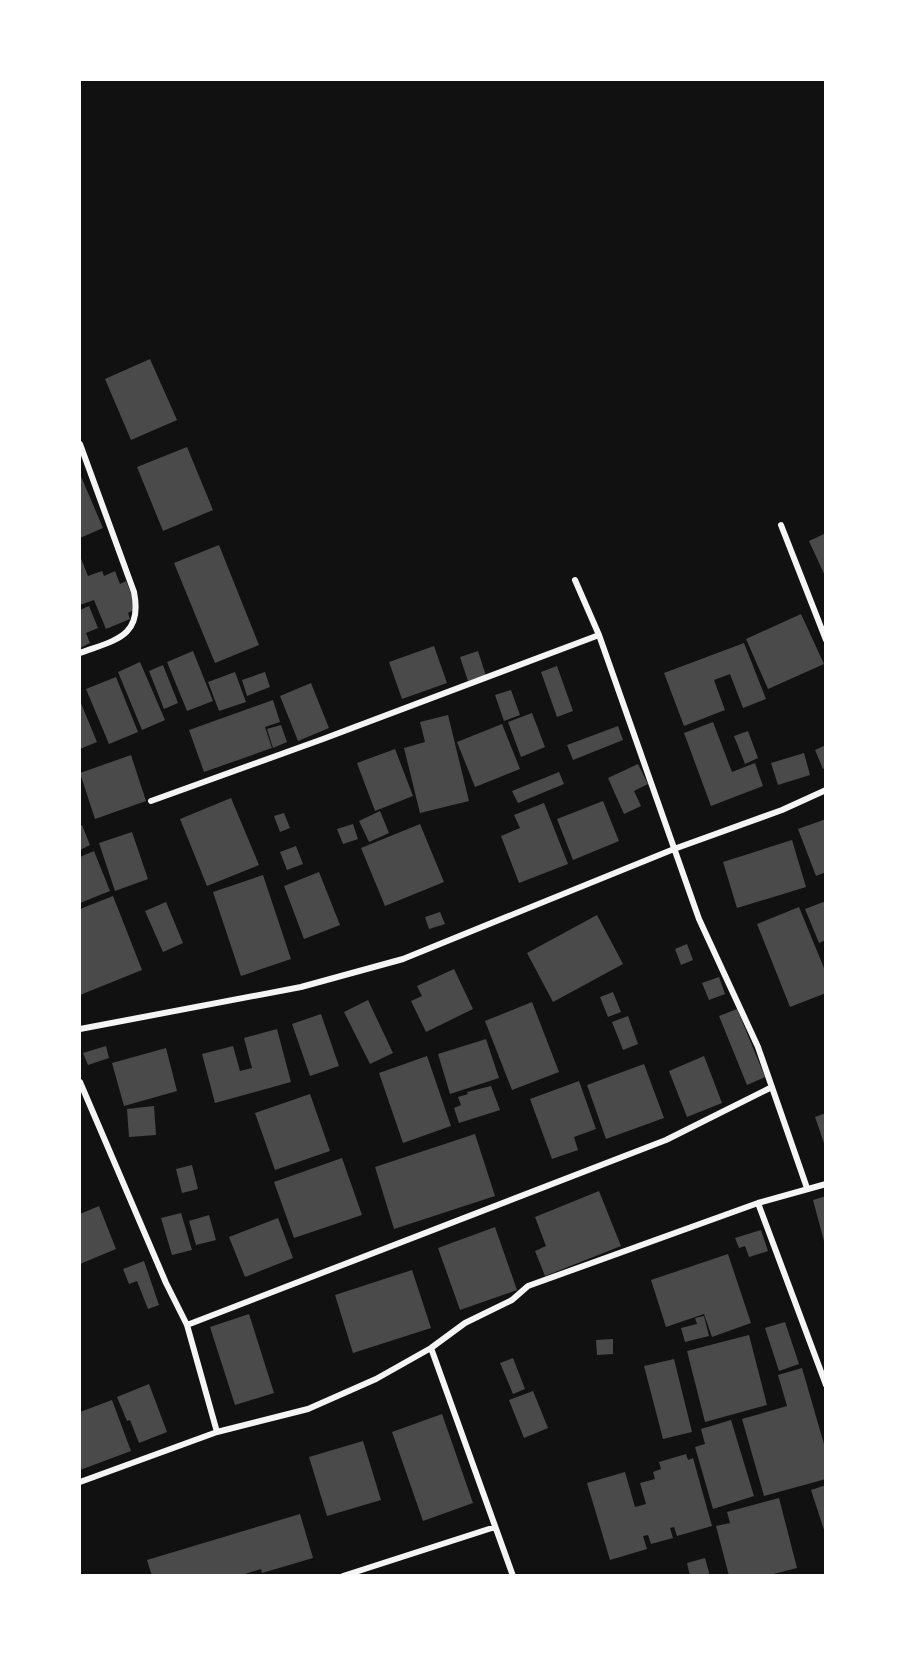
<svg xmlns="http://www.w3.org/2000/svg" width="905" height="1655" font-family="Lora,serif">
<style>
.building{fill:#4a4a4a}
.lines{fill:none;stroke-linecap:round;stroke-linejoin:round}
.minor{stroke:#f5f5f5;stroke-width:6}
</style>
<rect width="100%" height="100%" fill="#111"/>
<path class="building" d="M150,359L177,420L131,440L105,379Z
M187,447L213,510L163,531L137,467Z
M80,474L103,528L80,538Z
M826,533V578L809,541Z
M219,545L259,645L215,663L174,563Z
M80,556L88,576L102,571L104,576L115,571L120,584L126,581L137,608L128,613L130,619L106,629L94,600L80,605Z
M89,606L98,628L86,633L90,643L80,648V610Z
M801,614L824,664L768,689L746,639Z
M744,643L766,699L743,708L730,674L714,680L725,710L684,726L664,673Z
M434,646L447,683L402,699L389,662Z
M193,651L213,701L187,711L167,662Z
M478,651L486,676L468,681L460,657Z
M140,662L165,720L142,730L118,672Z
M163,665L178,703L164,709L149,671Z
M557,666L573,711L557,717L541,672Z
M235,672L246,702L219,711L208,682Z
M265,672L270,687L247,696L242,680Z
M116,677L138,732L109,744L86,689Z
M311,683L329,728L298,741L280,696Z
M511,690L520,715L504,721L495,695Z
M273,700L280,722L265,727L272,748L204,772L189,730Z
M80,701L97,742L80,749Z
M532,713L545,747L521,757L508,722Z
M448,715L469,801L420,813L404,748L425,742L420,722Z
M713,722L732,772L755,763L763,786L711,806L684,733Z
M502,724L520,769L475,787L457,742Z
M281,725L287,742L273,748L267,729Z
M618,726L623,740L573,760L567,745Z
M748,731L758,758L745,764L734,736Z
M826,745V767L823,769L815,750Z
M395,749L413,796L375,811L357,763Z
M804,753L810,775L778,785L771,763Z
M131,755L146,801L95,819L80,773Z
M638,764L648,784L634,791L641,806L624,814L608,778Z
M559,772L564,784L518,803L512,791Z
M231,798L259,865L207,886L180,819Z
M603,801L619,841L573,860L557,819Z
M544,803L568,864L519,883L501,836L520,828L514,815Z
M380,811L389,833L369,842L359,821Z
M284,813L290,828L280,832L274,816Z
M826,819V872L816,876L798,829Z
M353,824L358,839L343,844L337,829Z
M420,824L444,882L385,906L361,848Z
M82,825L90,845L80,850V826Z
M132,832L148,879L115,891L99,843Z
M792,840L806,887L737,908L723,862Z
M296,846L303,864L287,870L280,852Z
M94,851L110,891L80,903V857Z
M319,872L340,925L304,939L284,886Z
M263,875L291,959L241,976L213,892Z
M113,896L142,970L80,995V909Z
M826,901V940L819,943L805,909Z
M166,902L183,943L163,952L145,911Z
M799,907L826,973V993L790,1007L757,924Z
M440,912L445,924L429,929L425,917Z
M597,915L623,964L553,1002L527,953Z
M687,944L693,960L681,965L675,949Z
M454,969L473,1009L426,1032L411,1001L422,996L417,986Z
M719,977L725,994L709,1000L702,983Z
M613,992L621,1012L608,1017L600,997Z
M368,1000L393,1053L370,1064L344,1012Z
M532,1002L559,1072L512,1090L485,1021Z
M737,1009L765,1077L747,1085L719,1016Z
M321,1014L339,1066L310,1076L292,1024Z
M628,1016L638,1044L623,1050L612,1022Z
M277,1029L291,1082L215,1103L202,1054L233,1046L240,1071L252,1068L244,1038Z
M486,1039L499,1078L450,1094L438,1054Z
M106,1046L109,1058L88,1065L83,1053Z
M166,1048L177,1091L124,1106L112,1063Z
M427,1056L451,1126L403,1143L379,1073Z
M704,1056L722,1103L687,1117L669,1071Z
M644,1064L664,1118L606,1139L587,1085Z
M579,1081L596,1129L574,1137L578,1150L552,1159L530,1099Z
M491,1086L500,1110L459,1123L454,1108L461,1105L458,1097L468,1094L467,1092Z
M310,1094L330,1151L275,1170L255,1113Z
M154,1106L156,1135L129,1137L127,1109Z
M826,1113V1146H825L815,1117Z
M475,1134L495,1196L394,1229L375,1167Z
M342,1158L362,1215L294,1238L274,1182Z
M192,1165L198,1189L182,1193L176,1169Z
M599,1191L621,1246L545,1276L535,1251L546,1246L535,1217Z
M826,1196V1245H825L813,1200Z
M99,1206L116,1249L80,1264V1214Z
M181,1213L192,1250L172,1255L161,1218Z
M209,1215L216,1240L196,1245L189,1221Z
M278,1218L293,1258L245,1277L229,1237Z
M495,1227L517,1290L460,1310L438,1248Z
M761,1230L768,1251L749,1257L745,1246L739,1248L735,1238Z
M728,1254L751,1323L712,1337L704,1314L666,1327L651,1280Z
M144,1261L159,1305L148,1309L137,1281L129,1284L123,1269Z
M412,1270L431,1328L353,1353L335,1295Z
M249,1314L274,1393L235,1405L210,1327Z
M704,1316L709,1336L685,1342L681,1328L697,1324L695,1318Z
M785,1322L799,1364L779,1371L765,1328Z
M749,1335L767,1405L705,1422L687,1351Z
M613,1339V1354L597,1355L596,1340Z
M513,1358L525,1389L513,1394L500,1363Z
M674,1359L692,1432L663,1439L644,1366Z
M802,1368L826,1451V1479L764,1496L742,1419L787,1406L778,1375Z
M149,1384L167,1432L139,1443L130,1420L127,1421L117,1397Z
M533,1391L548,1428L524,1438L509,1400Z
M112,1400L131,1451L80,1470V1412Z
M442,1414L473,1503L423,1521L392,1432Z
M731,1420L754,1496L713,1509L695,1447L705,1444L701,1429Z
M363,1441L381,1500L327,1516L309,1457Z
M686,1454L688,1460L693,1458L712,1526L677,1536L674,1527L670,1528L673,1538L651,1544L648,1535L643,1536L647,1549L610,1560L587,1483L625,1472L635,1507L646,1504L640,1483L655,1479L653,1472L661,1469L659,1462Z
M826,1485V1532L825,1533L811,1490Z
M779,1498L797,1568L766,1576H729L716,1526L730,1523L727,1512Z
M300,1514L313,1558L262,1573L261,1569L239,1576H152L147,1560Z
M705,1558L710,1576H690L687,1563Z"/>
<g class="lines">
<path class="minor" d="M80,444L134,592C143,637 115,640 80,653
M781,525L826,640
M575,580L599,635L699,919L758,1047L807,1188
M151,801L323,739L599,635
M80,1029L301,987L403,959L674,849L782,810L826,790
M80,1082L166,1283L187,1325L217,1432
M758,1203L826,1385
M187,1325L666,1140L772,1087
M431,1348L513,1576
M80,1482L217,1432L308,1409L376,1379L431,1348L465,1323L512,1300L528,1286L758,1203L826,1184
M343,1576L495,1527"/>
</g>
<rect width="905" height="1655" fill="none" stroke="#ffffff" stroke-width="162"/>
</svg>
